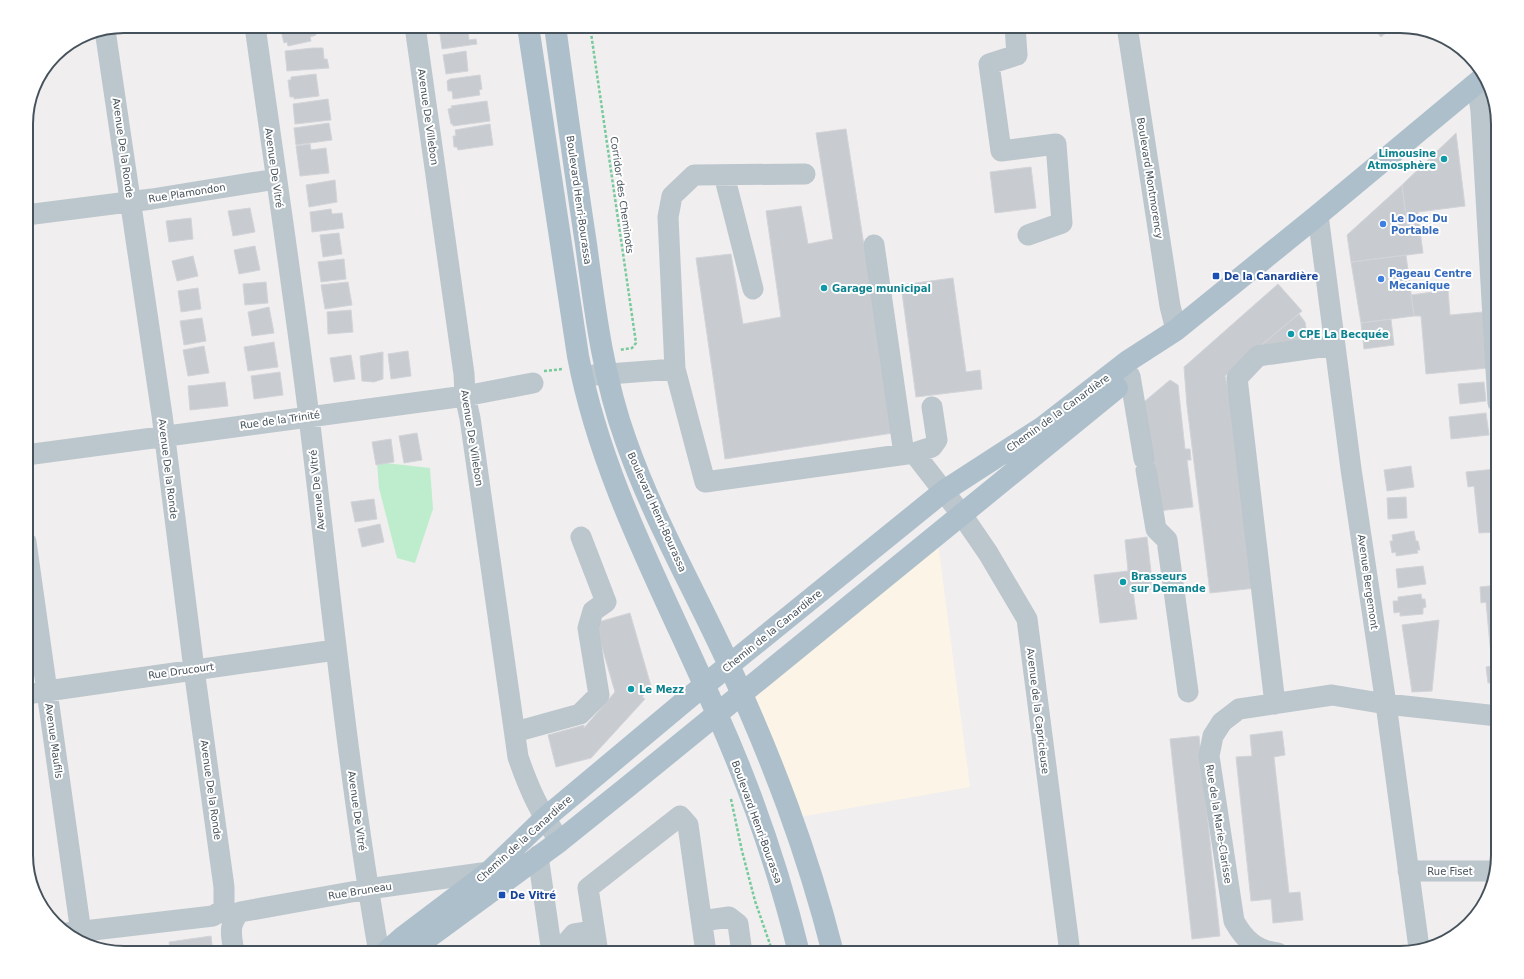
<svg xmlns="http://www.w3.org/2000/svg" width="1524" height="979" font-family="'DejaVu Sans',sans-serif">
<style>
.commercial{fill:#fbf4e7}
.green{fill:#bdedcd}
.building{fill:#c8cbd0;stroke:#d2d4d9}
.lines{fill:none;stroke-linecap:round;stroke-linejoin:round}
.path{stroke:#76ca9b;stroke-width:2.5;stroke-dasharray:3 2;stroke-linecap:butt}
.minor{stroke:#bcc6cd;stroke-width:21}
.major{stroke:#aebfcc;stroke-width:22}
.culture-dot{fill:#0f9aa8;stroke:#fff;stroke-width:1.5}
.shop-dot{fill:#3f7fe0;stroke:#fff;stroke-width:1.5}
.transit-dot{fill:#1a4fb4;stroke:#fff;stroke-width:1.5}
.labels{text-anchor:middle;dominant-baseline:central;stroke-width:4;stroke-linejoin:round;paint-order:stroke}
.street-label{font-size:10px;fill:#46525b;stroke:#fff}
.culture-label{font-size:10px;font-weight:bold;fill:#0d838f;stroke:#fff;text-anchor:start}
.shop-label{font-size:10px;font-weight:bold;fill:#366cbe;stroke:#fff;text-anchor:start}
.transit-label{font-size:10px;font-weight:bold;fill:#164399;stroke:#fff;text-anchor:start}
.rim{fill:none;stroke:#46525b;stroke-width:2}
</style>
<rect width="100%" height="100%" fill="#f0eeee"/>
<path class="commercial" d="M937,536L970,787L794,818L741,694Z"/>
<path class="green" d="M377,462L430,468L433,509L415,563L397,558L379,488Z"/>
<path class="building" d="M288,26H314L316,35L310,37L311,41L288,46L287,42L284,43L281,31L285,30L284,27Z
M465,26V29L468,28L469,40L476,39L477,44L442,49L439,27Z
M1371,26H1394L1381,37Z
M313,48H323L324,59H327L329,68L287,71L285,51Z
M466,51L468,71L446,74L443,55Z
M316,74L319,96L294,99V97H290L288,80H291V77Z
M480,75L482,89L479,90L480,95L453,99L452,91H448L447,81L450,79Z
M328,99L331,120L295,124L293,104Z
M487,101L490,121L453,126V124H451L448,109L452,108L451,106Z
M329,123L332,140L296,145L294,128Z
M490,124L493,145L458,150L457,147H454L453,136H456L455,130Z
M846,129L893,433L725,459L696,258L731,254L743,324L781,317L766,211L801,206L808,244L833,239L816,133Z
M1456,133L1465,206L1418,212L1419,223L1407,225L1402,185Z
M310,144L311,150L326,148L329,173L300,176L296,146Z
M1031,167L1036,208L995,213L990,172Z
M335,180L337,202L309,207L306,185Z
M1402,185L1407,225L1419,223L1423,253L1351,262L1347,235Z
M250,208L255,232L233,236L228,211Z
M331,209L332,214L342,213L344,228L312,232L310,212Z
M191,218L193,239L169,242L166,221Z
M339,233L342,254L323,257L320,235Z
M255,246L260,270L239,274L234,250Z
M1406,255L1414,316L1361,323L1351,262Z
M193,256L198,276L177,281L172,261Z
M344,259L346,279L321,282L318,262Z
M953,278L966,372L980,370L982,389L916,397L901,285Z
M266,282L268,303L245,305L243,284Z
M348,282L352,305L325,309L321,285Z
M1278,284L1302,311L1225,376L1237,428L1256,588L1210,593L1187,406L1184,367Z
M198,288L201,309L181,312L178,291Z
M1448,290L1450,315L1483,312L1488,368L1426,374L1421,316H1414L1411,295Z
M269,307L274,333L252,336L248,312Z
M351,310L353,332L328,334L327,312Z
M1299,314L1305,322L1309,345L1260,346Z
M202,318L206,341L184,345L180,321Z
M1391,319L1394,345L1364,349L1361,323Z
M274,342L278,367L248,371L244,347Z
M204,346L209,373L188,376L183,350Z
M408,351L411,376L391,379L388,354Z
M383,352V379L374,382L362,381L360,356Z
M351,355L355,379L334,382L330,358Z
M280,372L283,395L254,399L251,376Z
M1170,380L1178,385L1185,449H1190L1191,460H1187L1193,507L1158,511L1138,407Z
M225,382L228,406L190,410L188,386Z
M1484,382L1486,401L1460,404L1458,384Z
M1486,413L1489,435L1451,439L1449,417Z
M417,433L422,460L404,463L399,436Z
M391,439L394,462L376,465L372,442Z
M1411,466L1414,487L1387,491L1384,470Z
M1496,469L1498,480V532L1479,533L1474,486L1468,487L1466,472Z
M1406,497L1407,518L1388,519L1387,498Z
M374,499L377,519L355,522L351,502Z
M380,524L384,542L362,547L358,529Z
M1414,531L1416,541H1418L1420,550H1417L1418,553L1396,556V552L1392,553L1390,541H1393L1392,535Z
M1147,537L1153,589L1133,591L1137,619L1100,623L1094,575L1128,571L1125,540Z
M1423,566L1426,584L1398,588L1396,569Z
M1498,585V682L1488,683L1486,667L1492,666L1486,602L1481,603L1480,587Z
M1421,594L1422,599H1425L1426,607L1423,608V614L1400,616V612L1394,613L1393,601H1398V597Z
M630,613L651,686L642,697L645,699L591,758L556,767L548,735L584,725V728L615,692L595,623Z
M1439,620L1432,691L1412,692L1402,625Z
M1282,731L1285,755L1274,757L1289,893L1300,892L1303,920L1273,923L1271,899L1251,901L1236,757L1252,756L1250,735Z
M1199,736L1220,936L1192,939L1170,739Z
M211,936L213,953H171L169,942Z
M514,947L515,953H465Z"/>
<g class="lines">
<path class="path" d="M590,26L636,343L632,348L619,350
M544,371L563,369
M731,799L742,851L755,901L773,953"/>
<path class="minor" d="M255,26C273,156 293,287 309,417C331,596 348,775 379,953
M415,26L464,374L465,396L470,418L518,757C529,789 540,813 560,841
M1015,26L1017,55L989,64L1001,151L1056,144L1062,223L1028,235
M1127,26L1170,306L1176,330
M1477,83L1481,111L1498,403
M805,174L694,175L672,196L668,217L675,369L705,482L914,453L962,515L988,553L1027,619L1070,953
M724,175L753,289
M26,215L152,199L276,179
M1318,215L1351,469L1386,704L1419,948
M874,245L904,454
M582,376L675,369
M1130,376L1144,459
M914,453L932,447L937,440L932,407
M26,455L465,396L533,383
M1146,470L1156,529L1167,540L1188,692
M26,542L82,940
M26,694L335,650
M1275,704L1237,378L1258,356L1335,345
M515,732L580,714L599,695L588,628L593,611L606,602L581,537
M538,856L552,953
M1408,871H1493
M702,921L729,917L738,924L742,953
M594,931L574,934L568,941L574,945L596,942
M67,933L213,916L224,909V887L194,669L162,415L105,30
M234,953C232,937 227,925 240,912L368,889L489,872
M598,953L588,888L680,816L688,825L706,953
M1278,953C1256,951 1244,939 1234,921L1209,756L1213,736L1222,722L1239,709L1332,695L1386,704L1498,716"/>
<path class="major" d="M528,26L578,356C602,483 667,597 717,714C751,790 779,871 799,953
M555,26C565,99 575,172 586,244C595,311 603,377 626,441C653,518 694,589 728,663C772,759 807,850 833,953
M385,953L403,937L489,872L544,819L691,696L944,491L1043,427L1128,361L1176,330L1318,215L1485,76
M407,953L560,841L631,784L1117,388"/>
</g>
<g class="culture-dot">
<circle cx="1444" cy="159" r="4"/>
<circle cx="824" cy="288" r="4"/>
<circle cx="1291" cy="334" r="4"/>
<circle cx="1123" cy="582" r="4"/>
<circle cx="631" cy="689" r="4"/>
</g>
<g class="shop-dot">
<circle cx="1383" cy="224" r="4"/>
<circle cx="1381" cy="279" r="4"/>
</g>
<g class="transit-dot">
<rect x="1212" y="272" width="8" height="8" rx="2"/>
<rect x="498" y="891" width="8" height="8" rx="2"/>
</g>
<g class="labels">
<g class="street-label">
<text transform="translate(428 117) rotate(82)">Avenue De Villebon</text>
<text transform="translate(123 148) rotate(82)">Avenue De la Ronde</text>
<text transform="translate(274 168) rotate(82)">Avenue De Vitré</text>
<text transform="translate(1150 178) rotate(81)">Boulevard Montmorency</text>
<text transform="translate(187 193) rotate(-9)">Rue Plamondon</text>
<text transform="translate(622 195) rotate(82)">Corridor des Cheminots</text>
<text transform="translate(579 200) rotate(82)">Boulevard Henri-Bourassa</text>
<text transform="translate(1058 413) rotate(-36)">Chemin de la Canardière</text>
<text transform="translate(280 420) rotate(-8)">Rue de la Trinité</text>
<text transform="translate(472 438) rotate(81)">Avenue De Villebon</text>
<text transform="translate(168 469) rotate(83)">Avenue De la Ronde</text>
<text transform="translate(317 490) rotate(-96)">Avenue De Vitré</text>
<text transform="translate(657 512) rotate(66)">Boulevard Henri-Bourassa</text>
<text transform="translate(1368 582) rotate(82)">Avenue Bergemont</text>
<text transform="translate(772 631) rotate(-39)">Chemin de la Canardière</text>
<text transform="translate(181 671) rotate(-8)">Rue Drucourt</text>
<text transform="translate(1038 711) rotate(83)">Avenue de la Capricieuse</text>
<text transform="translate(54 741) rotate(82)">Avenue Maufils</text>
<text transform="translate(211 790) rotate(82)">Avenue De la Ronde</text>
<text transform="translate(357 811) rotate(82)">Avenue De Vitré</text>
<text transform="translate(757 822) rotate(70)">Boulevard Henri-Bourassa</text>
<text transform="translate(1219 824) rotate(81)">Rue de la Marie-Clarisse</text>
<text transform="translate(524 839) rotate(-42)">Chemin de la Canardière</text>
<text x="1450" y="871">Rue Fiset</text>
<text transform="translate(360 891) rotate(-9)">Rue Bruneau</text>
</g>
<g class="culture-label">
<text x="1436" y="153" text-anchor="end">Limousine<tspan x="1436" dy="12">Atmosphère</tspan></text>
<text x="832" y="288">Garage municipal</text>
<text x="1299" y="334">CPE La Becquée</text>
<text x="1131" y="576">Brasseurs<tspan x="1131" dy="12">sur Demande</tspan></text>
<text x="639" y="689">Le Mezz</text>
</g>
<g class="shop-label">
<text x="1391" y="218">Le Doc Du<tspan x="1391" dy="12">Portable</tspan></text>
<text x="1389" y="273">Pageau Centre<tspan x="1389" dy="12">Mecanique</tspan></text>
</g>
<g class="transit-label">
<text x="1224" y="276">De la Canardière</text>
<text x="510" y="895">De Vitré</text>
</g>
</g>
<path d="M0 0H1524V979H0ZM124 33H1400A91 91 0 0 1 1491 124V855A91 91 0 0 1 1400 946H124A91 91 0 0 1 33 855V124A91 91 0 0 1 124 33Z" fill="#fff" fill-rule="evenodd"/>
<path class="rim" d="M124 33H1400A91 91 0 0 1 1491 124V855A91 91 0 0 1 1400 946H124A91 91 0 0 1 33 855V124A91 91 0 0 1 124 33Z"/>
</svg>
